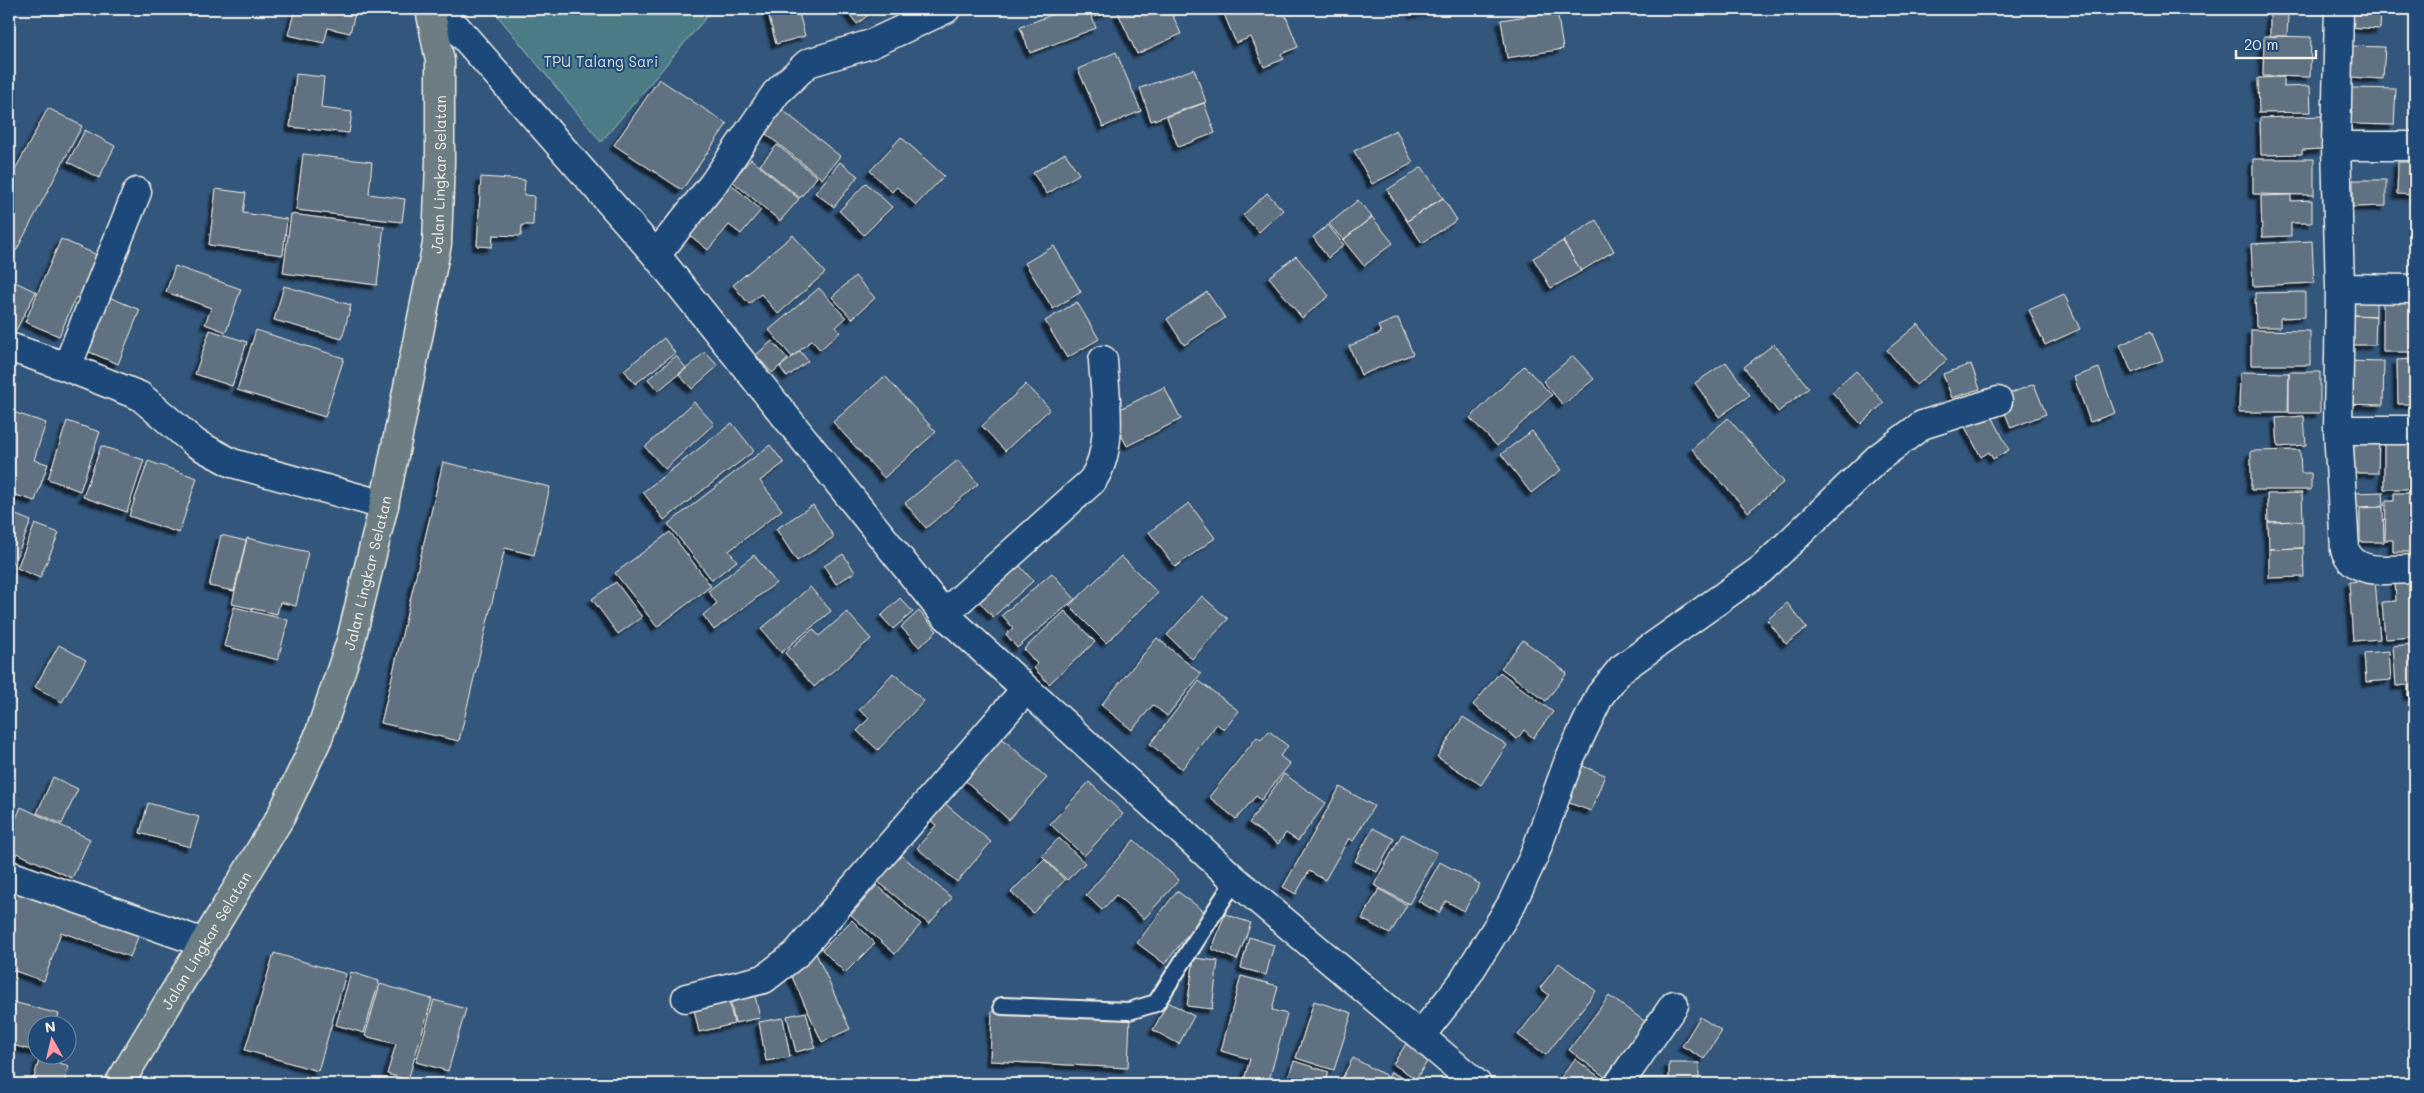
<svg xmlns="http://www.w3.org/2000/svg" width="2424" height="1093" font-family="Mali,sans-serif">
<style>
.green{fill:#4c7c86;stroke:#a0b6b7}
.building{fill:#617181;stroke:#f4f1e8;filter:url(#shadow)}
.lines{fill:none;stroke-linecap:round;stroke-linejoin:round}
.lane-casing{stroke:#f4f1e8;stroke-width:20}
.street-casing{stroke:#f4f1e8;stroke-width:31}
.secondary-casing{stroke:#f4f1e8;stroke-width:31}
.highway-casing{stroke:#f4f1e8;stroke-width:31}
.lane{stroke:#1f4a7a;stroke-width:16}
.street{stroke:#1f4a7a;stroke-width:28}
.secondary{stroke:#1f4a7a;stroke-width:28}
.highway{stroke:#6c7e84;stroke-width:28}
.labels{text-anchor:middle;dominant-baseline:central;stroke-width:4;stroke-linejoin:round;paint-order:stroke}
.park-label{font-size:15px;fill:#dbdfd9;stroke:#1f4a7a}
.street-label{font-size:15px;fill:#f4f1e8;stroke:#1f4a7a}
</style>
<defs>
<filter id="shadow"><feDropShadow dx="-4.5" dy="4.5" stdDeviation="1" flood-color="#0009"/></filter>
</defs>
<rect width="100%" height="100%" fill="#33567c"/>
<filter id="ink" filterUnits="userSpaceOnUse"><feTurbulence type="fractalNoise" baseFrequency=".02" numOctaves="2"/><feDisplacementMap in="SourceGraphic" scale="10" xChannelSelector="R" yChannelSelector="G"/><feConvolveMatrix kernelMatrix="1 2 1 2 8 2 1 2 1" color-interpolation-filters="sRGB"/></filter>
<g filter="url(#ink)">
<path class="green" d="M492,9H713L601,142Z"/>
<path class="building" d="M295,9H356L350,33L328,28L324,43L288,35Z
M767,9H798L805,36L776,44Z
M845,9H876L857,24Z
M1067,9H1089L1096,28L1030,53L1020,27Z
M1092,9H1114L1095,17Z
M1127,9H1170L1181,34L1137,54L1118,13Z
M1222,9H1283L1298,47L1281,54L1284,59L1264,67L1251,37L1236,43Z
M1412,9H1447L1413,14Z
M2348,9H2381L2380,29L2347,27Z
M1557,11L1563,49L1507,58L1501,20Z
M2270,14H2288L2287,36H2270Z
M2264,36L2311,37L2310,77L2263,76Z
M2351,46L2385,47L2383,79L2349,77Z
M1116,52L1141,111L1103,127L1078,69Z
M1194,69L1206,102L1151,121L1140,88Z
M296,74L324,77L321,108L352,112L349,133L290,127Z
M2283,77V87L2310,86L2311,112L2259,113L2258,78Z
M659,79L727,124L682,190L614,145Z
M2351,88L2396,89L2394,125L2350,124Z
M1204,103L1215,133L1178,147L1167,117Z
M48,108L82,126L16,251L9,247V181Z
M780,108L840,156L822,179L761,130Z
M2322,116L2323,149L2302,150V154L2261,155L2260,118Z
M85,130L115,146L99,178L68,162Z
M1396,130L1413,163L1372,184L1354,151Z
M901,137L944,176L916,205L897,187L892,192L870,171Z
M777,145L817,177L800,198L760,165Z
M1065,153L1079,174L1047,194L1033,173Z
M303,154L372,162L369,194L405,199L402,222L296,210Z
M751,159L799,199L780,221L732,181Z
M2253,159H2314V195L2253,194Z
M840,162L858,176L834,207L815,193Z
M2398,162H2415V195L2397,194Z
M1422,167L1443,198L1407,221L1387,190Z
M481,177L525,180L524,195L534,196L533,225H522L521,236L493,235L492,247L477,246Z
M725,179L761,210L741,234L729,225L708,250L682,229Z
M2353,180H2386V206L2353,207Z
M866,183L892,207L864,235L839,211Z
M216,189L246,193L243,213L287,219L283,255L209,245Z
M1267,193L1283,210L1259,232L1243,215Z
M2291,195V201L2312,200V223H2291V236L2262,237L2261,196Z
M1443,198L1457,220L1422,243L1407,221Z
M1358,200L1372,217L1343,240L1329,224Z
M291,214L384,226L377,285L283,273Z
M1372,217L1393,243L1364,266L1343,240Z
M1596,220L1614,251L1581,271L1563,241Z
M1328,225L1344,245L1328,258L1313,237Z
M793,235L825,273L778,314L761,294L749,304L733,285Z
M61,239L104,258L85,301L76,297L59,336L25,322Z
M1563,241L1581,271L1551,288L1533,258Z
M2312,241L2314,283L2253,286L2251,244Z
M1054,246L1081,292L1053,309L1025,263Z
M1296,256L1329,296L1302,318L1269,277Z
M175,266L241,289L226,332L205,324L211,308L166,292Z
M855,276L875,298L852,319L832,297Z
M9,279L36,292L14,334L9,332Z
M284,286L351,305L342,339L274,320Z
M819,288L846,318L836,327L840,332L820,350L812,340L792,357L769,330Z
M2353,291H2376V316L2352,315Z
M1207,292L1225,318L1184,345L1167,319Z
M2305,292V317L2280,318V327H2256L2255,293Z
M2064,294L2080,329L2045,345L2029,310Z
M104,295L140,310L118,364L82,349Z
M1077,302L1099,339L1067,358L1045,321Z
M2383,302H2415V352H2383Z
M2352,315L2376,316L2375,345H2351Z
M1398,318L1413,354L1361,375L1349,346L1381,333L1378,326Z
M1918,324L1947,360L1916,385L1887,350Z
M210,330L247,342L232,386L195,374Z
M256,330L344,358L325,417L237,390Z
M2251,330L2310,331V365H2251Z
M2151,331L2163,360L2132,373L2120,345Z
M664,338L675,353L635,384L624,370Z
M772,341L788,359L772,373L756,355Z
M1774,344L1809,388L1778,412L1744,367Z
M800,351L808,361L787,377L780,367Z
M705,352L718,366L692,389L679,375Z
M676,356L686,368L658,391L648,379Z
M1573,356L1594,379L1563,405L1543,381Z
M2415,359V404H2398L2397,360Z
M2344,361L2384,362L2383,405L2342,404Z
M1726,362L1750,395L1719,417L1695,383Z
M1971,364L1980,389L1952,398L1943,374Z
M1524,366L1552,395L1497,446L1470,418Z
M2099,368L2115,413L2090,422L2074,377Z
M1856,371L1884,403L1861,424L1832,392Z
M2240,372L2289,373L2288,412H2239Z
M2289,372H2320V413H2289Z
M885,376L936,432L884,478L833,422Z
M1026,384L1050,409L1005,451L982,426Z
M2034,384L2046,414L2011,428L1999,398Z
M1164,387L1181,419L1127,446L1110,414Z
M694,402L714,424L665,469L645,447Z
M13,412L46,423L34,460L48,464L35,501L9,493V423Z
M1990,412L2009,450L1993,459L1989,452L1981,457L1964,425Z
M2304,416L2306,445L2278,447L2276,418Z
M1728,418L1784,482L1748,512L1692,449Z
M67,421L100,432L80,491L48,479Z
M732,423L754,451L664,520L643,492Z
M1532,431L1561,470L1531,493L1501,454Z
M2352,432L2379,433L2378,473H2352Z
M2384,438H2415V489H2384Z
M770,445L784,463L760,481L782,510L729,551L737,561L712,580L668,524Z
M101,446L144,460L127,512L83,497Z
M2300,450L2301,473H2311V490H2251V451Z
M958,460L978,484L926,528L905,503Z
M148,461L197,478L179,533L129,516Z
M443,462L550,487L534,555L505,548L459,741L381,723Z
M2383,492L2384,506L2356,507L2355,493Z
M2302,493L2303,521L2268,522L2267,494Z
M2394,493H2415V552H2393V540H2385L2386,501H2394Z
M1189,503L1215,538L1175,567L1149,532Z
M813,505L834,537L797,561L776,529Z
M2383,507L2384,542H2360V508Z
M11,513L31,521L14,563L9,560Z
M2303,521V548L2269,549L2268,522Z
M35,524L59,533L40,578L17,568Z
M670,532L711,586L657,627L615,573Z
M221,535L246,541L234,591L209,586Z
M247,538L308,552L296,606L280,602L277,614L232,604Z
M2303,548L2304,577L2269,578V549Z
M843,554L855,572L836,584L824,566Z
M754,555L776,583L714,630L703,615L717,603L708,591Z
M1121,556L1158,593L1106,643L1069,606Z
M1014,559L1033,581L993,617L974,596Z
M1052,573L1075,599L1017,648L1006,634L1013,628L1002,615Z
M2415,579V637L2385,639L2382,602L2396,601L2395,580Z
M2375,580L2380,639L2353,641L2349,582Z
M616,582L642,617L618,634L592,599Z
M810,587L831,611L781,653L761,629Z
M1202,596L1228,619L1192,659L1167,635Z
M900,598L913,612L893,629L881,616Z
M1787,603L1807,628L1786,644L1767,620Z
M234,607L288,620L278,660L224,646Z
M919,611L937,631L919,647L901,627Z
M1065,611L1095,642L1049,684L1034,668L1037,664L1024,649Z
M847,612L871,639L814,687L785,653L813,629L819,636Z
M1157,638L1201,674L1167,716L1153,705L1132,730L1101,705Z
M1523,640L1567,673L1546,701L1501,668Z
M2415,644V695L2408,696V685L2396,686L2393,646Z
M59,645L86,660L62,702L35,687Z
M2389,651L2391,680L2366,682L2364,653Z
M1500,672L1553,712L1533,738L1524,730L1517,739L1473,705Z
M893,673L924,701L878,750L857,731L869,718L859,710Z
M1199,681L1239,711L1224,730L1217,724L1182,769L1150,744Z
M1463,717L1507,745L1481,785L1437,757Z
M1269,731L1288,746L1280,756L1290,764L1261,800L1256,796L1236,819L1209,797L1257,737L1261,740Z
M996,733L1047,778L1009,820L959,775Z
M1575,763L1605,775L1591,811L1561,800Z
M1284,774L1326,803L1298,841L1286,833L1278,844L1249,823Z
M53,777L78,789L62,824L37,813Z
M1089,782L1123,814L1084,856L1050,824Z
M1340,787L1374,806L1353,841L1349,838L1325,880L1309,871L1296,894L1283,887Z
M937,797L991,842L957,882L917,848L936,825L923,814Z
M148,803L199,817L190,847L140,833Z
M21,807L90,839L72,878L17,853L12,863L9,862V834Z
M1373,828L1394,839L1377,872L1355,861Z
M1402,834L1437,853L1409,904L1374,885Z
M1059,838L1085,863L1067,880L1042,856Z
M1134,840L1179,880L1144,919L1116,895L1102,910L1086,895Z
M899,853L952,898L929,924L876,880Z
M1044,859L1065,880L1033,913L1011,892Z
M1440,862L1480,884L1464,911L1446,901L1439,913L1418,901Z
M877,885L921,924L895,954L851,915Z
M16,887L140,932L130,957L61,932L44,981L9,969V908Z
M1379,889L1407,905L1390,934L1362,919Z
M1177,891L1205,912L1165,964L1137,943Z
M1225,914L1251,923L1237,960L1212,949Z
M852,920L875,943L845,973L822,950Z
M1249,937L1274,945L1266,975L1241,968Z
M815,951L850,1029L822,1042L786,964Z
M274,953L346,974L318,1071L245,1050Z
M1194,958L1218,961L1212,1009L1187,1006Z
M1559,963L1596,991L1546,1055L1518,1035L1549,995L1540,988Z
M351,972L379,981L364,1033L336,1025Z
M1241,976L1278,986L1272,1010L1287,1014L1268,1084L1244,1080L1250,1059L1221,1051Z
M380,984L432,999L408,1080L387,1074L396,1044L365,1036Z
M754,991L760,1018L735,1023L729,995Z
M1609,996L1646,1022L1605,1077L1569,1050Z
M728,997L734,1024L699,1032L693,1005Z
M434,1000L466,1009L448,1071L416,1062Z
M9,1001L59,1014L55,1026H38V1052L9,1044Z
M1314,1001L1352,1013L1334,1070L1296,1058Z
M1168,1002L1194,1016L1179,1044L1153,1030Z
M992,1011L1130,1018L1128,1068L990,1061Z
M806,1012L815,1047L796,1052L787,1016Z
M1700,1017L1722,1031L1704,1059L1682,1046Z
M783,1018L790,1057L766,1061L759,1022Z
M1406,1044L1429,1059L1416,1079L1393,1064Z
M40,1057L69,1066L64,1084H32Z
M1353,1058L1387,1076L1382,1084H1339Z
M1575,1059L1606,1082L1605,1084H1556Z
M1294,1061L1329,1072L1325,1084H1286Z
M1669,1063H1699V1084H1628V1078H1669Z
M1391,1072L1414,1084H1385Z
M9,1078L23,1081L22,1084H9Z"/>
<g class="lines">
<defs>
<path id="lane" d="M1002,1006L1129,1011L1156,1003L1235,880"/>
<path id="street" d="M2339,9L2336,146L2340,288L2338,430L2345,550C2356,577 2391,569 2415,569
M2336,146H2415
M656,255L713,184L776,93L808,63L871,44L946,9
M2340,288L2415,289
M9,347L67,367L140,396L195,443L232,463L384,505
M67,367L137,192
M2338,430H2415
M944,614L1092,481C1115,448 1105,398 1103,360
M9,875L204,943
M686,998L764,979L796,954L1025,690
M1421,1035L1463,982L1511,905L1534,856L1569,760L1600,695L1621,669L1762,569L1878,458L1922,425L1998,401
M1619,1084L1674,1005"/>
<path id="secondary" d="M440,9L656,255L944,614L1235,880L1477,1084"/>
<g id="highway">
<path id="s1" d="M119,1084L281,816L318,738L350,644L384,505L437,244L440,162V61L430,9"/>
</g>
</defs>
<use href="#lane" class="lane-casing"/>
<use href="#street" class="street-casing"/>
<use href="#secondary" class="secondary-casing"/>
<use href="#highway" class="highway-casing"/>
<use href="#lane" class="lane"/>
<use href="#street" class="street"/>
<use href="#secondary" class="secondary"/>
<use href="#highway" class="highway"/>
</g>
</g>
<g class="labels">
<g class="park-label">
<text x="601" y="61">TPU Talang Sari</text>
</g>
<g class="street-label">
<text stroke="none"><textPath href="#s1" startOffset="978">Jalan Lingkar Selatan</textPath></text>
<text stroke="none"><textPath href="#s1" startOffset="572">Jalan Lingkar Selatan</textPath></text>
<text stroke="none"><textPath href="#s1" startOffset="168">Jalan Lingkar Selatan</textPath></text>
</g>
</g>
<rect width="2424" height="1093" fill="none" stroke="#1f4a7a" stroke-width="30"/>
<rect x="15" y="15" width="2394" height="1063" fill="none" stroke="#f4f1e8" stroke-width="2" filter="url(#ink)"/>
<g transform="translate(52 1040) rotate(352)"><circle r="24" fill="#1f4a7a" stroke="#748da6"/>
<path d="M0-4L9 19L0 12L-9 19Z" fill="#ff9aa2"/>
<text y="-8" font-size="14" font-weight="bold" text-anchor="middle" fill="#f4f1e8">N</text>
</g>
<path d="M2236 50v8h80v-8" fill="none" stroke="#f4f1e8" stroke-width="2.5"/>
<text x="2244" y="50" font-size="15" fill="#f4f1e8" stroke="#1f4a7a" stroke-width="4" paint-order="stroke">20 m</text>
</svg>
